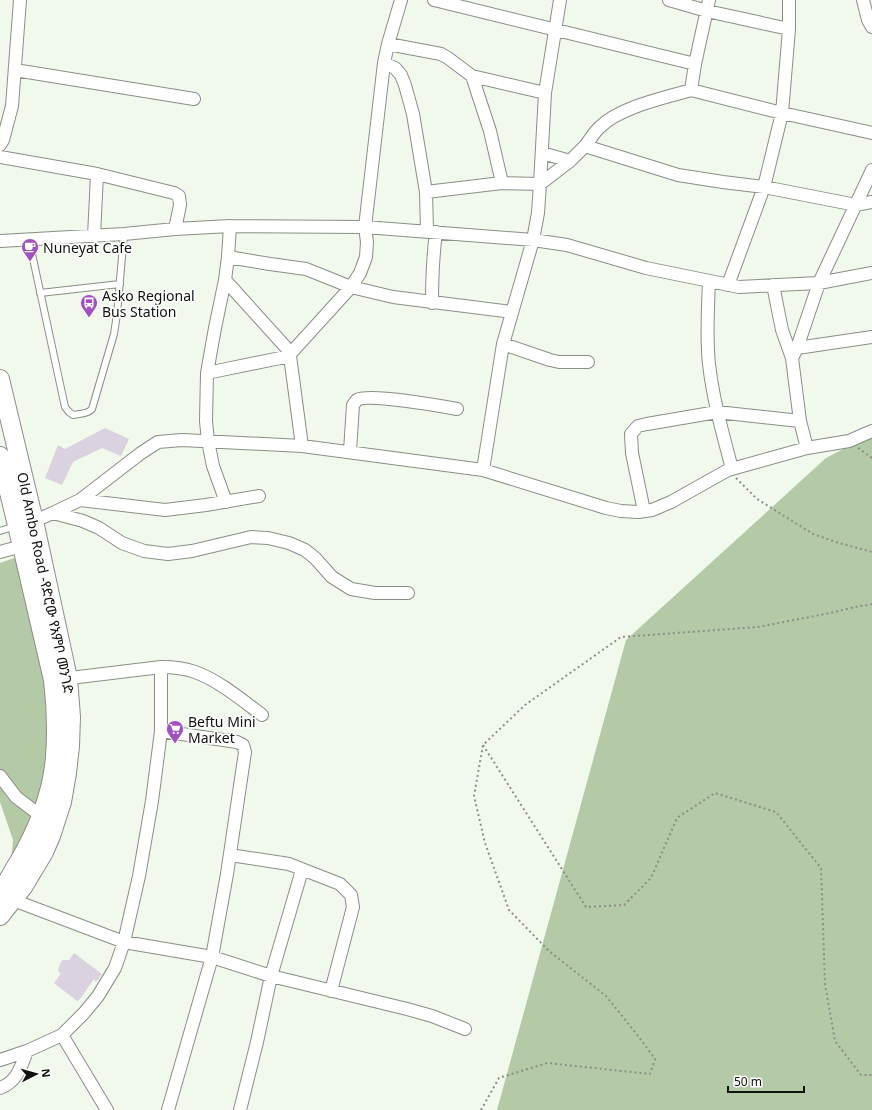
<svg xmlns="http://www.w3.org/2000/svg" width="872" height="1110" font-family="Georgia,'Noto Sans Ethiopic',serif">
<style>
.forest{fill:#b4c9a6}
.building{fill:#dad2de}
.lines{fill:none;stroke-linecap:round;stroke-linejoin:round}
.lane-casing{stroke:#888f84;stroke-width:8}
.street-casing{stroke:#888f84;stroke-width:14}
.primary-casing{stroke:#888f84;stroke-width:20}
.path{stroke:#8b9087;stroke-width:2;stroke-dasharray:2 3;stroke-linecap:butt}
.lane{stroke:#fff;stroke-width:6}
.street{stroke:#fff;stroke-width:12}
.primary{stroke:#fff;stroke-width:18}
.labels{text-anchor:middle;dominant-baseline:central;stroke-width:3.5;stroke-linejoin:round;paint-order:stroke}
.poi-label{font-size:14px;fill:#10120e;stroke:#fff;text-anchor:start}
.street-label{font-size:14px;fill:#10120e;stroke:#fff}
</style>
<rect width="100%" height="100%" fill="#f1f9ec"/>
<path class="forest" d="M872,434V1110H497L626,640L826,458Z
M17,557L48,699L51,761L34,830L10,874L13,840L0,802V563Z"/>
<path class="building" d="M105,428L129,439L121,456L102,448L73,462L62,485L45,478L58,445L65,449Z
M74,953L102,974L96,982L94,979L80,999L77,1001L54,983L60,975V973L58,970L61,962L63,960H69Z"/>
<g class="lines">
<defs>
<path id="lane" d="M29,240L65,407L69,412L73,415C79,414 88,414 92,409L114,334L117,314L124,234
M40,293L120,284
M0,531L16,526"/>
<path id="street" d="M434,0L695,64
M669,0L707,11L789,29
M709,0L695,64L691,90L782,113L872,133
M863,0L868,20L872,27
M388,44L441,54L448,58L472,76L490,131L502,183
M384,63L395,68L401,75L405,85L413,114L426,192L427,231
M15,70L194,99
M472,76L545,93
M0,145L3,140L12,106L20,0
M585,146C590,140 594,132 600,127C620,107 664,98 691,90
M542,153L570,161
M0,157L97,174L94,236
M97,174L174,193L179,196L180,205L175,229
M426,192L502,183L540,184L570,161L585,146L678,175L723,182L764,187L856,205L872,202
M0,241L124,234L175,229L230,226L365,227L533,240L567,245L646,268L739,287L819,283L872,273
M228,257L270,264L306,269L351,287L393,297L512,312
M225,280L291,353
M709,281C708,308 706,337 709,364C713,400 723,434 732,469
M728,285L764,187L782,113L789,29V0
M773,285L782,330L792,358
M432,303C432,279 433,256 436,232
M503,344L550,360L559,362H588
M797,348L872,337
M207,373L290,356
M302,446L290,356L291,353L351,287L360,273L366,257L367,242L365,227L384,63L388,44L401,0
M807,448L849,441L872,431
M350,451L353,405C354,404 355,402 357,400C368,393 441,406 457,409
M483,470L503,344L533,240L538,213L540,184L545,93L560,0
M80,500L165,510L206,505L259,496
M226,502L213,466L208,441L206,421L207,373L215,328L225,280L228,257L230,226
M644,511L632,453L631,434L638,426L647,424L717,412L800,421
M53,513L80,500L141,453L158,442L182,440L302,446L483,470L606,508L621,511L638,512L652,510L671,502L728,470L807,448L800,421L792,358L797,348L819,283L872,170
M34,521L53,513L83,521L99,528L122,543L144,551L168,554L192,551L251,537L268,538L289,543L305,550L315,558L332,577L351,589L375,593H408
M0,552L22,546
M161,667C173,667 184,668 195,672C218,680 242,700 262,715
M161,731L237,742L243,745L245,752L227,874L212,957L168,1110
M0,776L16,797L41,816
M230,855L289,864L340,884L351,895L353,907L331,991
M8,895L13,900L124,942L212,957L271,976L407,1009L432,1016L465,1029
M62,1035L107,1110
M0,1060L27,1051L62,1035L84,1013L98,996L115,968L124,942L139,876L152,801L161,731V667L62,679
M0,1088C17,1082 21,1067 27,1051
M240,1110L257,1042L271,976L302,870"/>
<path id="primary" d="M0,379L34,521L68,678L71,717L70,746L67,773L62,802L51,836L44,852L23,887L0,916
M0,456L17,525L53,680C56,705 57,731 55,757C52,794 37,831 18,863C12,872 7,884 0,892"/>
</defs>
<use href="#lane" class="lane-casing"/>
<use href="#street" class="street-casing"/>
<use href="#primary" class="primary-casing"/>
<path class="path" d="M858,448L872,458
M736,478L757,499L813,534L839,543L872,552
M483,745L586,907L624,905L651,878L677,818L715,793L776,812L821,868L825,984L835,1041L861,1075H872
M481,1110L499,1078L547,1063L650,1074L655,1059L639,1037L606,996L549,951L509,910L485,843L474,796L483,745L525,705L621,637L758,627L830,613L855,607L872,604"/>
<use href="#lane" class="lane"/>
<use href="#street" class="street"/>
<use href="#primary" class="primary"/>
</g>
<defs>
<symbol id="cafe-pin" viewBox="-11 -11 22 30"><path d="M0 17L-7.5 6A9.5 9.5 0 1 1 7.5 6Z" fill="#a151c1" stroke="#fff"/><path d="M-5.5-4.5H6V0H3Q3 3.5 0 3.5H-2.5Q-5.5 3.5-5.5 0ZM3-3.2v2h1.7v-2ZM-6 4.5H4V6H-6Z" fill="#fff"/></symbol>
<symbol id="bus-pin" viewBox="-11 -11 22 30"><path d="M0 17L-7.5 6A9.5 9.5 0 1 1 7.5 6Z" fill="#a151c1" stroke="#fff"/><path d="M-5-6H5V4H4V6H2V4H-2V6H-4V4H-5ZM-3.5-4V0h7V-4ZM-3.5 1.2v1.5H-2V1.2ZM2 1.2v1.5H3.5V1.2Z" fill="#fff"/></symbol>
<symbol id="supermarket-pin" viewBox="-11 -11 22 30"><path d="M0 17L-7.5 6A9.5 9.5 0 1 1 7.5 6Z" fill="#a151c1" stroke="#fff"/><path d="M-6-5.5h2.5l.6 2H6L4.5 2H-2.5L-4.4-4H-6ZM-1.5 3.2a1.3 1.3 0 1 0 .1 0ZM3 3.2a1.3 1.3 0 1 0 .1 0Z" fill="#fff"/></symbol>
</defs>
<g fill-rule="evenodd">
<use href="#cafe-pin" x="20" y="237" width="20" height="27"/>
<use href="#bus-pin" x="79" y="293" width="20" height="27"/>
<use href="#supermarket-pin" x="165" y="719" width="20" height="27"/>
</g>
<g class="labels">
<g class="poi-label">
<text x="43" y="247">Nuneyat Cafe</text>
<text x="102" y="295">Asko Regional<tspan x="102" dy="16">Bus Station</tspan></text>
<text x="188" y="721">Beftu Mini<tspan x="188" dy="16">Market</tspan></text>
</g>
<g class="street-label">
<text transform="translate(46 583) rotate(78)">Old Ambo Road -የድሮው የአምቦ መንገድ</text>
</g>
</g>
<g transform="translate(36 1074) rotate(84)" stroke="#ffffff" stroke-width="3" paint-order="stroke">
<path d="M0-3L7 15L0 10L-7 15Z" fill="#10120e"/>
<text y="-6" font-size="11" font-weight="bold" text-anchor="middle" fill="#10120e">N</text>
</g>
<path d="M728 1086v6h76v-6" fill="none" stroke="#10120e" stroke-width="2"/>
<text x="734" y="1086" font-size="12" fill="#10120e" stroke="#ffffff" stroke-width="3" paint-order="stroke">50 m</text>
</svg>
